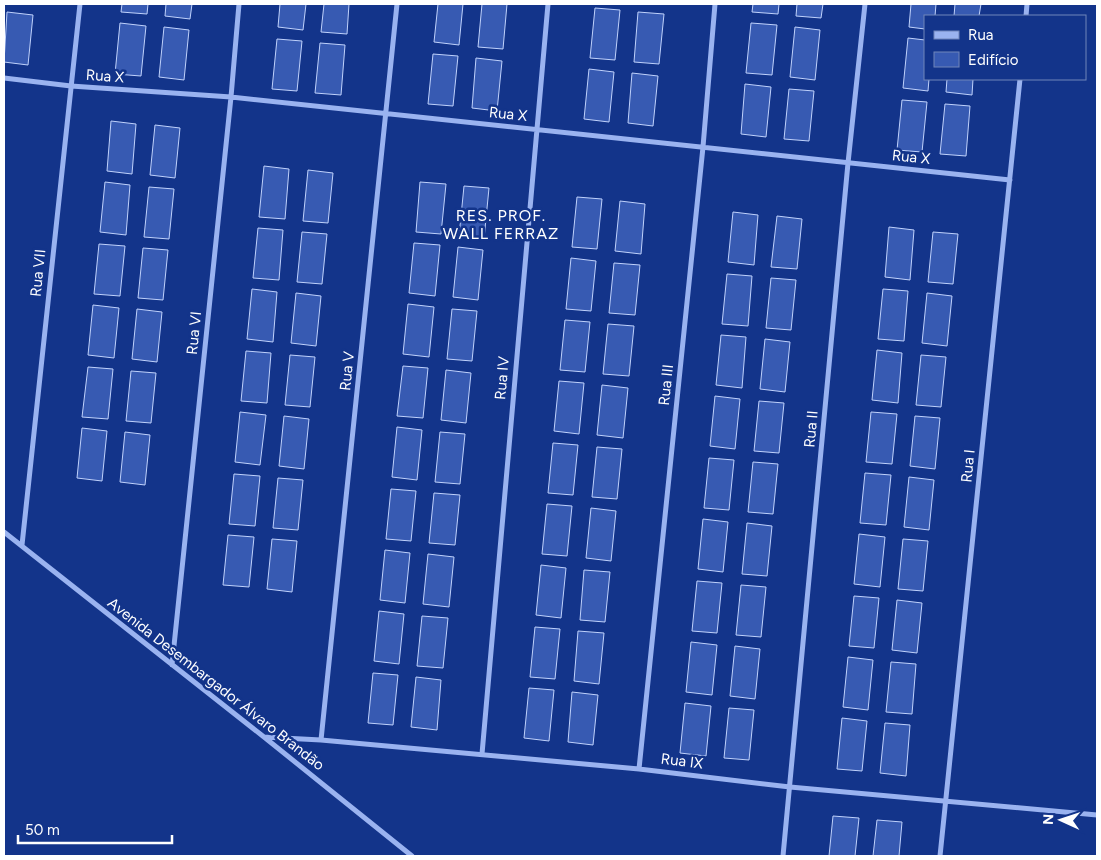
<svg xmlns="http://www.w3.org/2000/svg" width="1101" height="860" font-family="Figtree,sans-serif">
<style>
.building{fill:#375ab2;stroke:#c0d2fc}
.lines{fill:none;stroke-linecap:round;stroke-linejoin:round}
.minor{stroke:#9ab3f0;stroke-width:5}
.labels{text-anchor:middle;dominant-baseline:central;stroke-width:5;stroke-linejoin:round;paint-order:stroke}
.street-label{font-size:15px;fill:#fff;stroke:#13348a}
.neighbourhood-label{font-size:16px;letter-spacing:1px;fill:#fff;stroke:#13348a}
</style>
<rect width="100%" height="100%" fill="#13348a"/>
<path class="building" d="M122,4H148L147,14L121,12Z
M166,4H192L190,19L165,16Z
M280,4H306L303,30L278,27Z
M324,4H349L347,34L321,32Z
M438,4H463L459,45L434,42Z
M482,4H507L503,49L478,47Z
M753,4H779L778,14L752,12Z
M797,4H823L821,18L796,16Z
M911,4H936L935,16H925V29L909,27Z
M955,4H981L979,16H954Z
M595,8L620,10L615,60L590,58Z
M7,12L33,15L28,65L4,62Z
M638,12L664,14L659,64L634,62Z
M120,23L146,26L141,76L115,74Z
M751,23L777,25L772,75L746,73Z
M164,27L189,30L184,80L159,77Z
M795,27L820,30L815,80L790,77Z
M908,38L925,40V79H929L928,91L903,88Z
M277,39L302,41L297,91L272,89Z
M320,43L345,45L341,95L315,93Z
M433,54L458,56L453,106L428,104Z
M476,58L502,61L497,111L472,108Z
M589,69L614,72L609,122L584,119Z
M632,73L658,76L653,126L628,123Z
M947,79H973L972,95L946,92Z
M745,84L771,87L766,137L741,134Z
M789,89L814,91L809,141L784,139Z
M902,100L927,102L922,152L897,150Z
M945,104L970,106L966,156L940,154Z
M111,121L136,124L132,174L107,171Z
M155,125L180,128L175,178L150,175Z
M264,166L289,169L285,219L259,217Z
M308,170L333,173L328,223L303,221Z
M105,182L130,185L126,235L100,232Z
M420,182L446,184L441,234L416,232Z
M464,186L489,188L484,239L459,236Z
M149,187L174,189L169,239L144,237Z
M577,197L602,199L597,249L572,247Z
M620,201L645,204L641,254L615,251Z
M733,212L758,215L754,265L728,262Z
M777,216L802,219L797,269L771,267Z
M889,227L914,230L910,280L885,277Z
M258,228L283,230L279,280L253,278Z
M302,232L327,234L322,284L297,282Z
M933,232L958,234L953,284L928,282Z
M414,243L440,245L435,296L409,293Z
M99,244L125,246L120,296L94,294Z
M458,247L483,250L478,300L453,297Z
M143,248L168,250L163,300L138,298Z
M571,258L596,261L591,311L566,309Z
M614,263L640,265L635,315L609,313Z
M727,274L752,276L748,326L722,324Z
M771,278L796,280L791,330L766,328Z
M252,289L277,292L273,342L247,339Z
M883,289L908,291L904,341L878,339Z
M296,293L321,296L316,346L291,343Z
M927,293L952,296L947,346L922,343Z
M408,304L434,307L429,357L403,354Z
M93,305L119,308L114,358L88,355Z
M137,309L162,312L157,362L132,359Z
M452,309L477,311L472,361L447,359Z
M565,320L590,322L585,372L560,370Z
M608,324L634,326L629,376L603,374Z
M721,335L746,337L742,388L716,385Z
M765,339L790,342L785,392L760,389Z
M877,350L902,353L898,403L872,400Z
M246,351L271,353L267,403L241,401Z
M290,355L315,357L310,407L285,405Z
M921,355L946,357L941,407L916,405Z
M403,366L428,368L423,418L397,416Z
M88,367L113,369L108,419L82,417Z
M446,370L471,373L466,423L441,420Z
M131,371L156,373L151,423L126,421Z
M559,381L584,383L579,434L554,431Z
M602,385L628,388L623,438L597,435Z
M715,396L740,399L735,449L710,446Z
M759,401L784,403L779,453L754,451Z
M240,412L266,415L260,465L235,462Z
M871,412L897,414L892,464L866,462Z
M284,416L309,419L304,469L279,466Z
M915,416L940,418L935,469L910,466Z
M397,427L422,430L417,480L392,477Z
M82,428L107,431L102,481L77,478Z
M125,432L150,435L145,485L120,482Z
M440,432L465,434L460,484L435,482Z
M553,443L578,445L573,495L548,493Z
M597,447L622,449L617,499L592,497Z
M709,458L734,460L729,510L704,508Z
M753,462L778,464L773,514L748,512Z
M865,473L891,475L886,525L860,523Z
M234,474L260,476L255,526L229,524Z
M909,477L934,480L929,530L904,527Z
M278,478L303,480L298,530L273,528Z
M391,489L416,491L411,541L386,539Z
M434,493L460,495L455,545L429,543Z
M547,504L572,506L567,556L542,554Z
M591,508L616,511L611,561L586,558Z
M703,519L728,522L723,572L698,569Z
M747,523L772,526L767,576L742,574Z
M859,534L885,537L880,587L854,584Z
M228,535L254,537L249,587L223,585Z
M272,539L297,541L292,592L267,589Z
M903,539L928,541L923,591L898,589Z
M385,550L410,553L405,603L380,600Z
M428,554L454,557L449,607L423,604Z
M541,565L566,568L561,618L536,615Z
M584,570L610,572L605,622L580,620Z
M697,581L722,583L717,633L692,631Z
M741,585L766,587L761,637L736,635Z
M854,596L879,598L874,648L849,646Z
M897,600L922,603L917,653L892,650Z
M379,611L404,614L399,664L374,661Z
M422,616L448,618L443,668L417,666Z
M535,627L560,629L555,679L530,677Z
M578,631L604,633L599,684L574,681Z
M691,642L717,645L712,695L686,692Z
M735,646L760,649L755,699L730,696Z
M848,657L873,660L868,710L843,707Z
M891,662L916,664L912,714L886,712Z
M373,673L398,675L393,725L368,723Z
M416,677L441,680L437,730L411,727Z
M529,688L554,690L549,741L524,738Z
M572,692L598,695L593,745L568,742Z
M685,703L711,706L706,756L680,753Z
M729,708L754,710L749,760L724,758Z
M842,718L867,721L862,771L837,769Z
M885,723L910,725L906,776L880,773Z
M833,816L859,818L855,856H829Z
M877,820L902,822L899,856H873Z"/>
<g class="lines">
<path class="minor" d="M1026,16L1027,4
M4,78L71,86L231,97L1010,180
M4,532L264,737L412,856
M22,545L80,4
M172,665L231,97L239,4
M264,737L321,740L639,769L790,787L1097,815
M321,740L397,4
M482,754L548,4
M639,769L703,147L715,4
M783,856L848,163L865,4
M940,856L1020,79"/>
</g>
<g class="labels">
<g class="street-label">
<text transform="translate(105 76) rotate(4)">Rua X</text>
<text transform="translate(508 114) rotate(6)">Rua X</text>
<text transform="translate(911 157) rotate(6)">Rua X</text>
<text transform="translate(38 273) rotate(-84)">Rua VII</text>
<text transform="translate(194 333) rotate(-84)">Rua VI</text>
<text transform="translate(347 371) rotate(-84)">Rua V</text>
<text transform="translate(502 378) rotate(-85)">Rua IV</text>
<text transform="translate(666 385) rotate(-84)">Rua III</text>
<text transform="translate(811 429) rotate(-85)">Rua II</text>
<text transform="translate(968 466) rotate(-84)">Rua I</text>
<text transform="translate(216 684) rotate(38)">Avenida Desembargador Álvaro Brandão</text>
<text transform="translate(682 761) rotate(7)">Rua IX</text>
</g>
<g class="neighbourhood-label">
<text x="501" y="215">RES. PROF.<tspan x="501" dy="18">WALL FERRAZ</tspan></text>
</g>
</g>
<rect width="1101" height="860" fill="none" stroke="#ffffff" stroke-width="10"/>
<rect x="924" y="15" width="162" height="65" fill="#13348a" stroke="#7185b9"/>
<rect x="934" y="31" width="25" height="8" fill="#9ab3f0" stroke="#7185b9"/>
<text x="968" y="40" font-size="15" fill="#ffffff">Rua</text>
<rect x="934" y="52" width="25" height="15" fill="#375ab2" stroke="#7185b9"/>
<text x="968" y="65" font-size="15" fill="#ffffff">Edifício</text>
<g transform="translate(1061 820) rotate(273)" stroke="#13348a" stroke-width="4" paint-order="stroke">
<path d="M0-4L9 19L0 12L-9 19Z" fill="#ffffff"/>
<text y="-8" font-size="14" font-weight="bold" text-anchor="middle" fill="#ffffff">N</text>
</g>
<path d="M18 835v8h154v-8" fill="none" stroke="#ffffff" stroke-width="2.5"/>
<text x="25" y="835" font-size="15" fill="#ffffff" stroke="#13348a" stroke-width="4" paint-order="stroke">50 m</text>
</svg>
